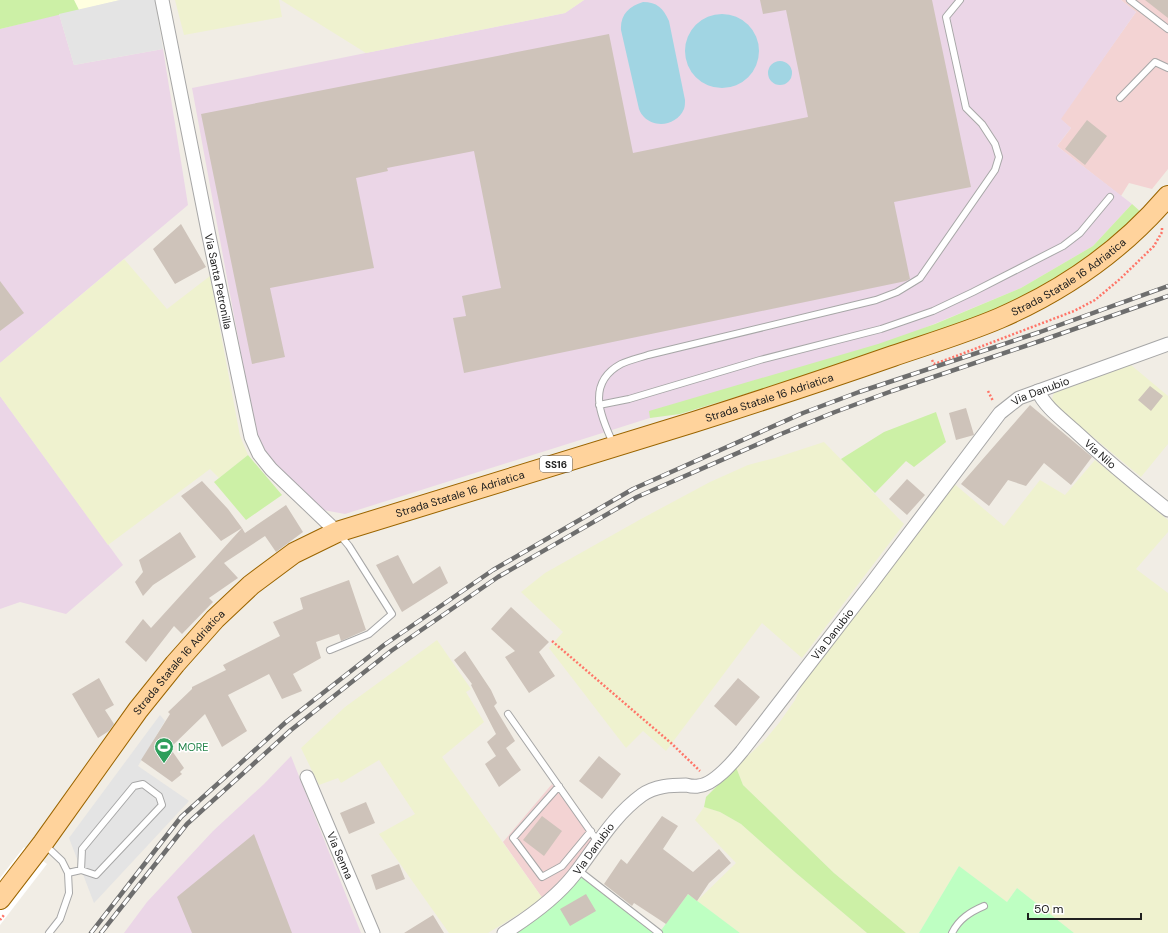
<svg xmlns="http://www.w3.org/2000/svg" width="1168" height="933" font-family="'DM Sans',sans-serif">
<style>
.commercial{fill:#f3d3d3}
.industrial{fill:#ebd6e7}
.education{fill:#ffffe0}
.farmland{fill:#eff2cf}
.grass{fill:#ccf0a6}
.park{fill:#beffc2}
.parking{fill:#e4e4e4}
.water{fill:#a1d5e3}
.pier{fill:#fff}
.building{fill:#cec3ba}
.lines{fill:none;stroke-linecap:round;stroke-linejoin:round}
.service-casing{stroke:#a7a7a7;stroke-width:8}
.minor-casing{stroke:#a7a7a7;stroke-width:15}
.primary-casing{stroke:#9b6500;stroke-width:22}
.path{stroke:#ff7568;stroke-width:2.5;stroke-dasharray:2 2;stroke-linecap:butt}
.service{stroke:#fff;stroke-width:6}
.minor{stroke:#fff;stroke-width:13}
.primary{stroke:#ffd39c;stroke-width:20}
.rail-casing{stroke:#6e6e6e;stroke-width:4.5}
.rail{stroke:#fff;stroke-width:3;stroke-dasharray:9;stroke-linecap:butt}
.labels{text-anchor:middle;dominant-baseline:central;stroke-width:3;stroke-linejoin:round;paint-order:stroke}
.shield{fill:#fff;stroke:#636363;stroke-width:1}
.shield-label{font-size:10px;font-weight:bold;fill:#202020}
.street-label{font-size:11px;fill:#202020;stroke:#fff}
.leisure-label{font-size:11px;fill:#27864d;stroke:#fff;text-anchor:start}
</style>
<rect width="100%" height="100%" fill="#f1ede5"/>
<path class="commercial" d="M1121,0H1168V169L1152,189L1129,183L1121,196L1057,146L1071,128L1060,119L1136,12Z
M552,784L594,840L565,877L543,899L503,842Z"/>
<path class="industrial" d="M584,0H1121L1136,12L1061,119L1071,128L1057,146L1132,204L1093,246L1021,288L888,343L345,514L318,509L265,454L256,435L192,88L565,13Z
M59,14L74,65L163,49L188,205L0,363V29Z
M0,396L123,565L66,614L20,602L0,609Z
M291,756L361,933H124L147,902L213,831L264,784Z"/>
<path class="education" d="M74,0H120L79,10Z"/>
<path class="farmland" d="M175,0H279L282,17L184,35Z
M281,0H584L565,13L366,53Z
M124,259L167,309L210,276L240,436L248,455L219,478L210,469L108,545L0,396V363Z
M1131,365L1168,396V444L1141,477L1051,402L1054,393Z
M824,442L904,524L802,658L762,623L666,751L643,731L626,748L549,648L563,632L521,592L545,573L641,519L710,482L748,465L775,458Z
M1095,460L1168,520V532L1136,569L1168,593V933H1074L1017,888L1007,902L959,866L919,933H906L834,873L743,785L736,767L764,741L779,723L795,700L804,681L952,482L1004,526L1040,480L1065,495Z
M437,640L471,689L466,692L484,722L442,757L543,899L488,933H449L379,834L415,814L379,760L341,783L338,778L319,785L301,748L345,707Z
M704,807L720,812L741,824L796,873L867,933H740L697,901L736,863L695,820Z"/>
<path class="grass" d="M0,0H74L79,10L0,29Z
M1132,204L1142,213L1101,254L1004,309L869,356L680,414L650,418L649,411L878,344L935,324L1021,288L1093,246Z
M936,412L946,442L914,467L906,461L875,493L841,459L884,432Z
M248,455L282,495L246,520L214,482Z
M736,767L743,785L834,873L906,933H867L796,873L741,824L720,812L704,807L706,797Z"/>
<path class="park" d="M959,866L1007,902L1017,888L1074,933H919Z
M578,875L658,933H502Z
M688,894L740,933H659Z"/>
<path class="parking" d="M120,0H155L163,49L74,65L59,14Z
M160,715L165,721L138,766L189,801L94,903L69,838Z"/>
<path class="water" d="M643,2C657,2 663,8 669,21L685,100C685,103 685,106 684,109C677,125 656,129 644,117C642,115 640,112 639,109L621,30C620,15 629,6 643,2Z
M685 51a37 37 0 1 1 74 0a37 37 0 1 1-74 0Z
M768 73a12 12 0 1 1 24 0a12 12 0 1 1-24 0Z"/>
<path class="pier" d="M24,847L47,864L0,925V878Z"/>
<path class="building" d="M760,0H932L971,187L894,202L910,279L906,281L464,373L453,318L466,316L462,296L501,288L474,151L387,168L388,171L356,178L374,268L270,288L285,357L252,364L201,114L609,34L633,153L808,117L786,10L763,14Z
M1145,0H1168V18Z
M1087,120L1107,136L1085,165L1065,149Z
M181,224L206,267L175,284L153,249Z
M0,281L24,313L0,331Z
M1150,386L1163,396L1151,411L1138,400Z
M1030,405L1092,457L1071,485L1044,463L1026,486L1008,480L989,506L961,484Z
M966,408L974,435L956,440L949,413Z
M907,479L925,495L907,515L889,499Z
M202,481L228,509L242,528L221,541L181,496Z
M286,505L303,532L276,552L265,536L224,563L238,578L209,598L213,602L182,634L174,626L146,662L125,642L143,619L151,628L242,528L245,533Z
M180,532L196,557L153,585L143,596L135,582L143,572L139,560Z
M398,555L413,584L440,566L448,583L402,612L376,565Z
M349,580L366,630L341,641L339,634L316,642L321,658L293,674L302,691L282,699L269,674L228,695L247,731L222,747L205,714L170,748L184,768L180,772L182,774L172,782L141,760L170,714L168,712L192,689V687L226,670L223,665L280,636L273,622L303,609L300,598Z
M511,607L549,642L539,652L555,676L529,693L505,657L515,651L491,629Z
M465,651L491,690L497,703L494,706L515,741L506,748L521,770L499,787L485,764L496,756L487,742L496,734L471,685L472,684L454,660Z
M99,678L114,705L105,710L114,724L109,731L98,738L72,694Z
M738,678L760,697L736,726L714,706Z
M599,756L621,774L602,799L579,781Z
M366,802L375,823L349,834L340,813Z
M542,816L562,831L544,856L523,840Z
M662,816L678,826L663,849L693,872L719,849L731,863L709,883L697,901L688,894L666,924L634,903L632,906L604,884L621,859L627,864Z
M254,834L292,933H192L177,897Z
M399,864L405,879L376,890L371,875Z
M586,894L596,911L570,926L560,909Z
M433,915L444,933H404Z"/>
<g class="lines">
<defs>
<path id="service" d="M1130,0L1168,29
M1120,98L1155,62L1168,68
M599,405L629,399L760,360L881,329L933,311L973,292L1063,246L1080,233L1110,197
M614,445C600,416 586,383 621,364C629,360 639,358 648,355L876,300L897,292L920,278L995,170L999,157L995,144L982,124L966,108L946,17L960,0
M330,650L369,634L392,614L349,546L339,534
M508,714L598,842
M559,786L513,838L542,877L562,866L591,831
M45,845L62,861L68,873L69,893L60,919L49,933
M578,870L659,933
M68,873L81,870L96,875L162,805L159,796L143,784L134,786L82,849L81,870
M952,933C959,919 970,912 984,906"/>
<g id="minor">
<path id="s1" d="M162,0L209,236L251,437L259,454L271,469L337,532"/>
<path id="s2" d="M1038,391C1044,406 1063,420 1075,431C1105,459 1136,485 1168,510"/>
<path id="s3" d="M307,777L373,933"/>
<path id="s4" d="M504,933C528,918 556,898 574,875C596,847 613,816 642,795C655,786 671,785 686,785C690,786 694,787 698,786C714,785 733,762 742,751L871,584L1000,413L1019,398L1168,344"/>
</g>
<g id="primary">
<path id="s5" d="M0,899L43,843L138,710L175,664L215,619L251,585L294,553L337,532C456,495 575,458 694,422C760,401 827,379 893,356C928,344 965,333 1000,318C1064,290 1122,250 1168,196"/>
</g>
</defs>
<use href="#service" class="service-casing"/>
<use href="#minor" class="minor-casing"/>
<use href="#primary" class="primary-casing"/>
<path class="path" d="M932,360L934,364L951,358L1074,311L1095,300L1120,279L1154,246L1162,232V228
M988,391L993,401
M552,641L671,743L700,771
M0,920L4,915"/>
<use href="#service" class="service"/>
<use href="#minor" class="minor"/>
<use href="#primary" class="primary"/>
<defs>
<path id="rail" d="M91,933L181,817L286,722L384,645L493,570L633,489L803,413L859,392L1040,332L1168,286
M101,933L187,824L291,730L391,651L498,577L637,497L781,434L835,412L892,391L1043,340L1168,296"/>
</defs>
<use href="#rail" class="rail-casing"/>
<use href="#rail" class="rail"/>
</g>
<defs>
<symbol id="stadium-pin" viewBox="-11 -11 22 30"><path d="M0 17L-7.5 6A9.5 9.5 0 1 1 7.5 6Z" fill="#2e9e5b" stroke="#fff"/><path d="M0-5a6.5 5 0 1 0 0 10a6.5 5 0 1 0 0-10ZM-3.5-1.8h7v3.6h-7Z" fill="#fff"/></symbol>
</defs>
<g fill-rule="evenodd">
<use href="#stadium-pin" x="153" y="736" width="22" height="30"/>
</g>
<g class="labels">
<rect class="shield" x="540" y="456" width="32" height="16" rx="3"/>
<g class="shield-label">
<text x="556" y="464">SS16</text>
</g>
<g class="street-label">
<text stroke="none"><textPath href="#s5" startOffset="1281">Strada Statale 16 Adriatica</textPath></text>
<text stroke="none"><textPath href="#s1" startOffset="287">Via Santa Petronilla</textPath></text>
<text stroke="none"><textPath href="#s4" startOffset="784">Via Danubio</textPath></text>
<text stroke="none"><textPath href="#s5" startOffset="957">Strada Statale 16 Adriatica</textPath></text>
<text stroke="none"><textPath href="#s2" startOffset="89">Via Nilo</textPath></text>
<text stroke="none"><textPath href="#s5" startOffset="633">Strada Statale 16 Adriatica</textPath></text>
<text stroke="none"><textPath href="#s4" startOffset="460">Via Danubio</textPath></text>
<text stroke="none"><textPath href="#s5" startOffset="297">Strada Statale 16 Adriatica</textPath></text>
<text stroke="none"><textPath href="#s4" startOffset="124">Via Danubio</textPath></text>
<text stroke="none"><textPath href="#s3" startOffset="85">Via Senna</textPath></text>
</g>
<g class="leisure-label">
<text x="178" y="747">MORE</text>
</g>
</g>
<path d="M1028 913v6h113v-6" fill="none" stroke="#202020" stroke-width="2"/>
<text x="1034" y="913" font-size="12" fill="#202020" stroke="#ffffff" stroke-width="3" paint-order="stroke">50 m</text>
</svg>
